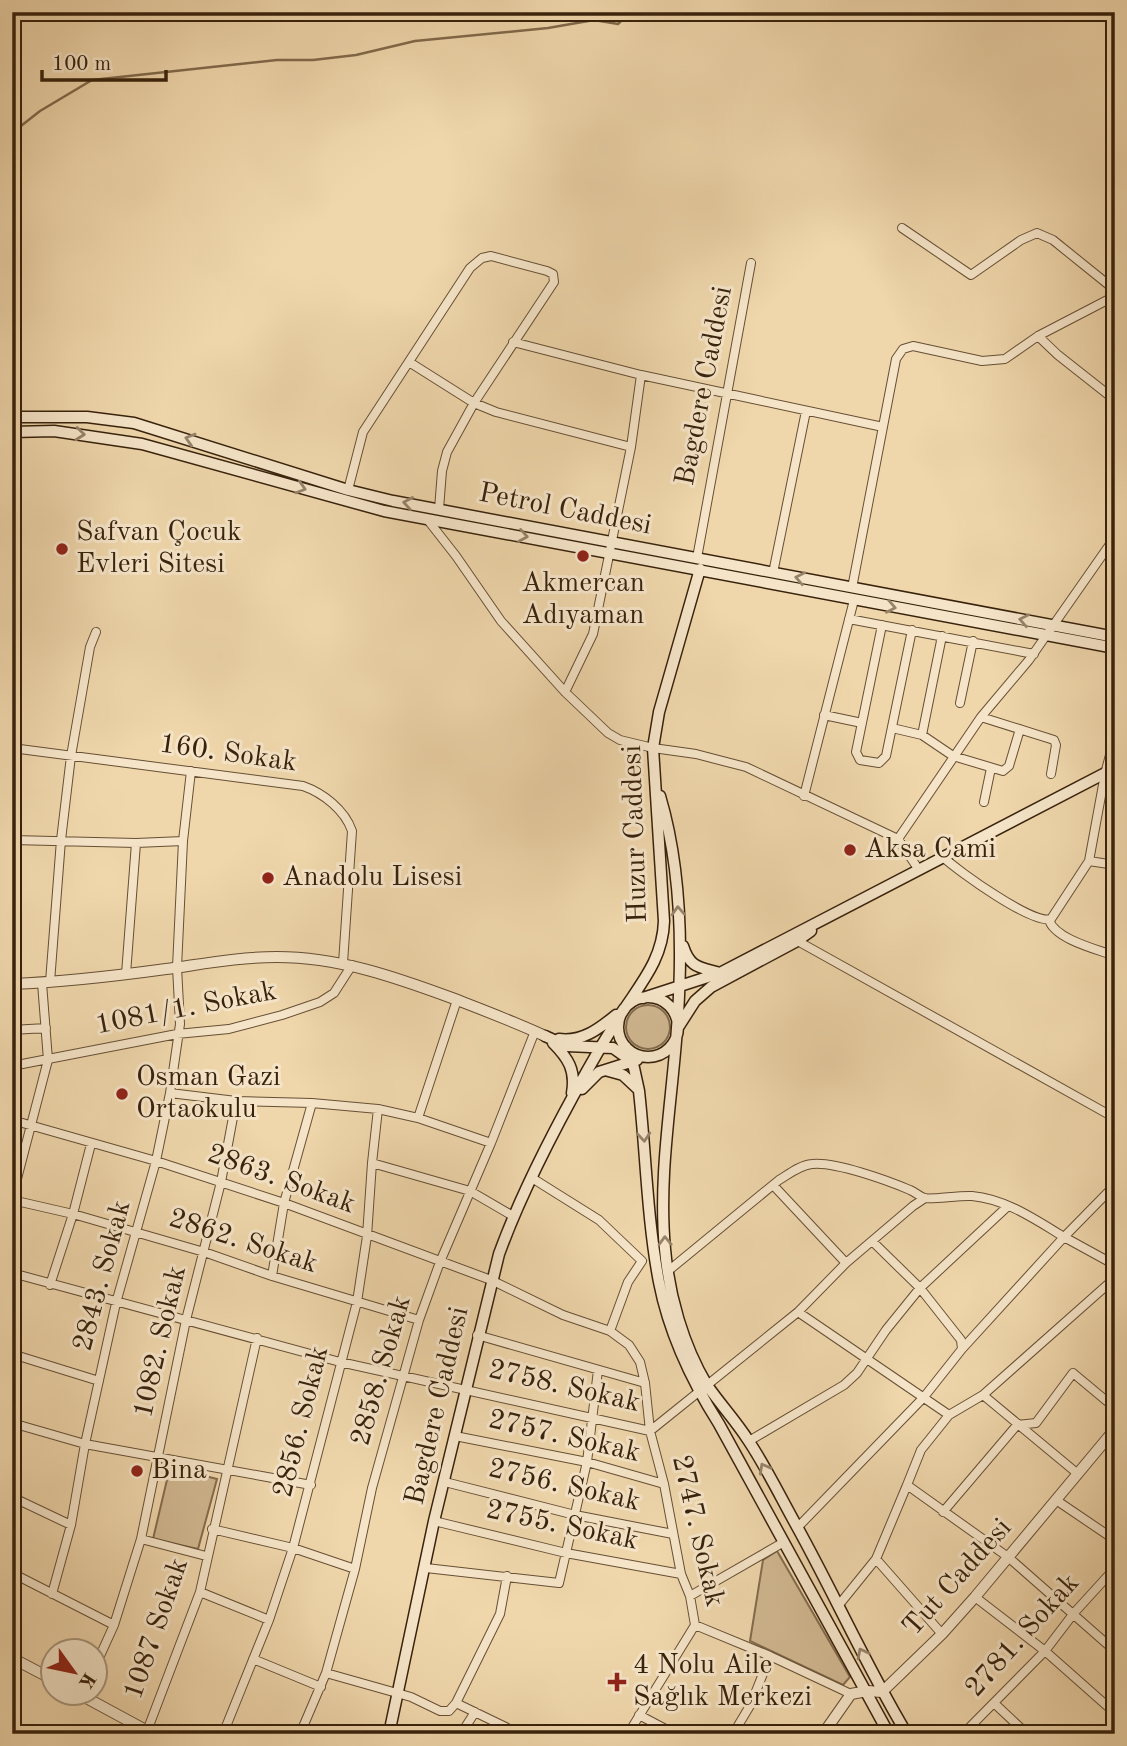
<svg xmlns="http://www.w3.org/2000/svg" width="1127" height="1746" font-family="'Old Standard TT',serif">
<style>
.green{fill:#d0b790;stroke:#846c4e;stroke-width:2}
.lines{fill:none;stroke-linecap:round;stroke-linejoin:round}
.stream{stroke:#81694b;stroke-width:2.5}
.minor-casing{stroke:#664f34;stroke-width:10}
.tertiary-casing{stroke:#664f34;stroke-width:12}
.secondary-casing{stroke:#38220c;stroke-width:13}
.minor{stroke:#f5e4c8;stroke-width:8}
.tertiary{stroke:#f5e4c8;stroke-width:10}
.secondary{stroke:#f5e4c8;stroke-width:10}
.oneway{stroke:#96836a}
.poi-dot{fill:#8f2418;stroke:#f5e4c8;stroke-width:2.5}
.labels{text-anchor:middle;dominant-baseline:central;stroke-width:6;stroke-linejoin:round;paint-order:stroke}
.street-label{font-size:28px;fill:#38220c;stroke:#f5e4c8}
.poi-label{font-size:28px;fill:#38220c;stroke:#f5e4c8;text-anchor:start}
</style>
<rect width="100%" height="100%" fill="#efd6ab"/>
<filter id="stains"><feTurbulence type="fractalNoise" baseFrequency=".00286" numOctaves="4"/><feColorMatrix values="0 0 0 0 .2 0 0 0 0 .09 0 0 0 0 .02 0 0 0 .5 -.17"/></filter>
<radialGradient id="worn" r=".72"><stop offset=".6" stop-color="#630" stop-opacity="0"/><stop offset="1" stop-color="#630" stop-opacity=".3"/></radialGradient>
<path class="green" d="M626 1027a22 22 0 1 1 44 0a22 22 0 1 1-44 0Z
M170,1467L217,1479L198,1549L153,1539Z
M777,1551L850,1677L843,1685L750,1641L763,1560Z"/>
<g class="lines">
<path class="stream" d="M12,133L40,111L92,80L277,60H313L356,55L415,41L548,28L594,20L618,24L630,12"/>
<defs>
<path id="minor" d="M902,228L971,275L1021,240L1037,233L1053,240L1115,290
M1038,336L1058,355L1115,400
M513,342L641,375L883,427
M409,362L474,403L496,412L631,447
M348,490L363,432L470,268L482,258L491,256L547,271L553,274L554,282L474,403L447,452L442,471L439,509
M427,519L456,556L501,621L565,692L608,733L620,740L653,748L696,754L746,767L898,839
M697,558L751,263
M773,573L806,411
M852,588L896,359L903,349L913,346L982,361L1005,359L1038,336L1115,296
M849,619L1034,654
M882,625L856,752L860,760L879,763L886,756L912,630
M12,629L13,597
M565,692L593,634L631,447L641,375
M960,703L973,641
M824,715L862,723
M981,717L1054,740L1056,745L1051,774
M892,728L922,735L953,756L1003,771L1009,766L1020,729
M922,735L942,636
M12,748L303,786C323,793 345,810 352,831L343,963
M804,796L854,600
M984,802L991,768
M12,840L136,843L183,841
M943,857C958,871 1033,925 1051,919L1089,861L1105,774L1115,736
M1089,861L1115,865
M919,870L898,839L981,717L1029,660L1115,537
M1049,920C1055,939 1096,949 1115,956
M794,939L1115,1118
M126,974L136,843
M50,982L61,840L71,756L90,647L96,632
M12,1030L46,1028
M12,1066L177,1034L229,1029L282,1015L320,1002L334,993L352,965
M170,1093L236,1101L312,1103L378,1109L418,1118L491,1143
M418,1118L457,1000
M12,1120L156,1161L284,1203L491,1280L563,1315L610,1331L629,1345L640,1362L645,1383L650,1431L664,1484L681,1574L690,1596L695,1625L628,1734
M372,1163L470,1191L513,1216
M532,1178L599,1220L642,1261L628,1282L610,1331
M773,1185L846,1263
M12,1198L48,1060L42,983
M12,1200L73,1214L204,1252L272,1276L419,1320
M668,1271L779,1180C789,1174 800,1165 812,1164C834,1161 889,1181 910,1190C915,1192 919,1196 924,1198C931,1200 960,1195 972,1196C1006,1199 1036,1220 1064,1237L1115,1185
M12,1273L340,1362L650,1431L798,1312L846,1263L913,1206L925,1198
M272,1276L284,1203L312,1103
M50,1285L73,1214L91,1144
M798,1312L949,1415
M477,1335L645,1383
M962,1349L1064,1237L1115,1265
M12,1354L99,1381
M983,1395L1115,1278
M12,1423L85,1444L311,1485
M455,1436L587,1462L664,1484
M749,1441L844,1385L857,1373L886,1330L920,1288L1008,1206
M1078,1474L983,1395L949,1415L921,1450L907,1485L1008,1557L1115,1651
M445,1482L575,1515L673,1534
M12,1497L71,1525
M1056,1500L1115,1540
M943,1512L1017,1425L1036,1423L1073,1373L1115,1408
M434,1521L566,1553L681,1574
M797,1528L924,1397L962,1349L961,1340L920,1288L872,1241
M212,1529L293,1548L355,1569
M141,1539L206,1556
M876,1559L942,1634
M426,1568L559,1583L587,1462L598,1370
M12,1573L114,1625
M200,1592L269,1620
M52,1594L71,1525L85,1444L116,1303L156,1161L170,1093L180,1024L177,967L183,841L191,771
M690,1596L784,1542
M975,1597L1045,1651L1115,1713
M838,1606L876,1559L907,1485
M695,1625L770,1656L851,1694
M253,1659L321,1687
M94,1669L114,1625L141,1539L186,1320L221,1182L236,1101
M326,1673L411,1697L440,1711H449L456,1703L500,1614L507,1576
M456,1703L520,1734
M994,1703L1027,1734
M639,1715L675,1734
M147,1731L200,1592L257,1338
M223,1734L269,1620L293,1548L357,1302L367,1236L372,1163L378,1109
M300,1734L326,1673L355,1569L372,1488L419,1320L440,1262L491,1143L535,1031
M461,1734L475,1712
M733,1734L751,1704L770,1656
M963,1734L1045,1651L1074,1613L1115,1568"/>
<path id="tertiary" d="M12,984C64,982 115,976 166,969C203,964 240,957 277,957C338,957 395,977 452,998C483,1010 515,1022 545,1036
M12,1658L52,1679
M79,1694L153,1734
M823,1734L851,1694L867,1691L882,1692L942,1634L975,1597L1115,1429"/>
<path id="secondary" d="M12,417H87L134,423L348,490L393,501L1115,637
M12,432L54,431L142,444L384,511L1115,648
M660,796C682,870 683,951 677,1028C672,1101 658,1175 665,1249C669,1295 683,1345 707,1385C720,1404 736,1421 748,1440C766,1467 780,1496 795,1523C834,1593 866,1666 907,1734
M683,946C690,968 699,967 720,973
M618 1027a30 30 0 1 1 60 0a30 30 0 1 1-60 0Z
M643,998L720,973L1115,768
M679,1026L695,1001L711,987L797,941L811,931
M545,1036L567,1046L613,1048L630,1060
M559,1039C582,1042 599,1029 616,1015
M553,1043C568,1058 576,1070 572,1093
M626,1047L634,1068L639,1091C646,1154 647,1219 659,1282C669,1333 691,1380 719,1424L889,1734
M605,1070L623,1075L638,1089
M582,1089L599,1072L637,1060
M389,1734L434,1521L499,1254C521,1193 555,1128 587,1071C598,1051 610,1031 623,1011C642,982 663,958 664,921L653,748L659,712L700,569"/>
</defs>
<use href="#minor" class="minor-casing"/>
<use href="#tertiary" class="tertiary-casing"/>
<use href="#secondary" class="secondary-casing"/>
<use href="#minor" class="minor"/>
<use href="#tertiary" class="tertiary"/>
<use href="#secondary" class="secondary"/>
</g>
<defs><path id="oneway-chevron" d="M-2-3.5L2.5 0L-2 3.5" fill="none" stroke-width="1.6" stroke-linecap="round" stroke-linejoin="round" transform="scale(1.75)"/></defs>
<g class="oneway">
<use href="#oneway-chevron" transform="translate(80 434) rotate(6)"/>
<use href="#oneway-chevron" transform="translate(190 439) rotate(-163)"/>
<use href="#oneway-chevron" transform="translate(301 488) rotate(17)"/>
<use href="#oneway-chevron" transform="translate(408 503) rotate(-170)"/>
<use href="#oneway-chevron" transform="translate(523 536) rotate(10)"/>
<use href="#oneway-chevron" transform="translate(800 578) rotate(-169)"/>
<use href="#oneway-chevron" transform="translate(891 607) rotate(11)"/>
<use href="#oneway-chevron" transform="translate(1024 620) rotate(-169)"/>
<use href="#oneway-chevron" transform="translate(678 911) rotate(-93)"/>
<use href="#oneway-chevron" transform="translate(644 1137) rotate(85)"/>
<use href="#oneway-chevron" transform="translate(665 1241) rotate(-92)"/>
<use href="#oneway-chevron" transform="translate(764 1468) rotate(-119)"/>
<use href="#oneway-chevron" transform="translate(862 1653) rotate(-117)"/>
</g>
<g class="poi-dot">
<circle cx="62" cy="549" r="7"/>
<circle cx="583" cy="556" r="7"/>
<circle cx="850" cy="850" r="7"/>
<circle cx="268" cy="878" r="7"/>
<circle cx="122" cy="1094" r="7"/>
<circle cx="137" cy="1471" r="7"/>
<path d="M613.5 1671.5h7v7h7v7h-7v7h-7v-7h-7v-7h7z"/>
</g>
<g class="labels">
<g class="street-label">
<text transform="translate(705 386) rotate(-79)">Bagdere Caddesi</text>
<text transform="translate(565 510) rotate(11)">Petrol Caddesi</text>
<text transform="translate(228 754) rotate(8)">160. Sokak</text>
<text transform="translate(636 834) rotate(-92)">Huzur Caddesi</text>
<text transform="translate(186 1009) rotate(-11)">1081/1. Sokak</text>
<text transform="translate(281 1180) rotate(20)">2863. Sokak</text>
<text transform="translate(243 1242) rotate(18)">2862. Sokak</text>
<text transform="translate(103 1276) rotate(-75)">2843. Sokak</text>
<text transform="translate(161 1342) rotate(-77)">1082. Sokak</text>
<text transform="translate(382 1371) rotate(-74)">2858. Sokak</text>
<text transform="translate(564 1387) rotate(13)">2758. Sokak</text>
<text transform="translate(438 1406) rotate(-77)">Bagdere Caddesi</text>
<text transform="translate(302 1422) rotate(-76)">2856. Sokak</text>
<text transform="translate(564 1437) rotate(13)">2757. Sokak</text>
<text transform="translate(564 1486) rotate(13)">2756. Sokak</text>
<text transform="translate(562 1526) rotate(12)">2755. Sokak</text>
<text transform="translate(697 1531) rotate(77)">2747. Sokak</text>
<text transform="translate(958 1578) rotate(-48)">Tut Caddesi</text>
<text transform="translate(157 1629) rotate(-71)">1087 Sokak</text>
<text transform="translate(1023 1636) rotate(-48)">2781. Sokak</text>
</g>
<g class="poi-label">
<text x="76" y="533">Safvan Çocuk<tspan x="76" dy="32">Evleri Sitesi</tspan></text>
<text x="583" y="584" text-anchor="middle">Akmercan<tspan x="583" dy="32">Adıyaman</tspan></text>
<text x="864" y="850">Aksa Cami</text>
<text x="282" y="878">Anadolu Lisesi</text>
<text x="136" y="1078">Osman Gazi<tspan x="136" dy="32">Ortaokulu</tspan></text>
<text x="151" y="1471">Bina</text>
<text x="633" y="1666">4 Nolu Aile<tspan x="633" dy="32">Sağlık Merkezi</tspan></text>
</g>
</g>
<rect width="1127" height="1746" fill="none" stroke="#efd6ab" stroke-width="42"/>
<rect x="14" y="14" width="1099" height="1718" fill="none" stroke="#38220c" stroke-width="3.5"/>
<rect x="21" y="21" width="1085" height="1704" fill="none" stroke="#38220c" stroke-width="2"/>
<g transform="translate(74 1672) rotate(123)"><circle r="33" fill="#f5e4c8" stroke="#a9967d" stroke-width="2"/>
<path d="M0-5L12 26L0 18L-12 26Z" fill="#8f2418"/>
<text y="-10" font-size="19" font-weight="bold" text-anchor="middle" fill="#38220c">K</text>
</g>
<path d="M42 70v10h124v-10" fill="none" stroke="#38220c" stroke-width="3.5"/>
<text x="52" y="70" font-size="21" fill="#38220c" stroke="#f5e4c8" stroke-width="5" paint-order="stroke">100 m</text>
<rect width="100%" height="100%" filter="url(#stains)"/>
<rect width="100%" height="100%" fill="url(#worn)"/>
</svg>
